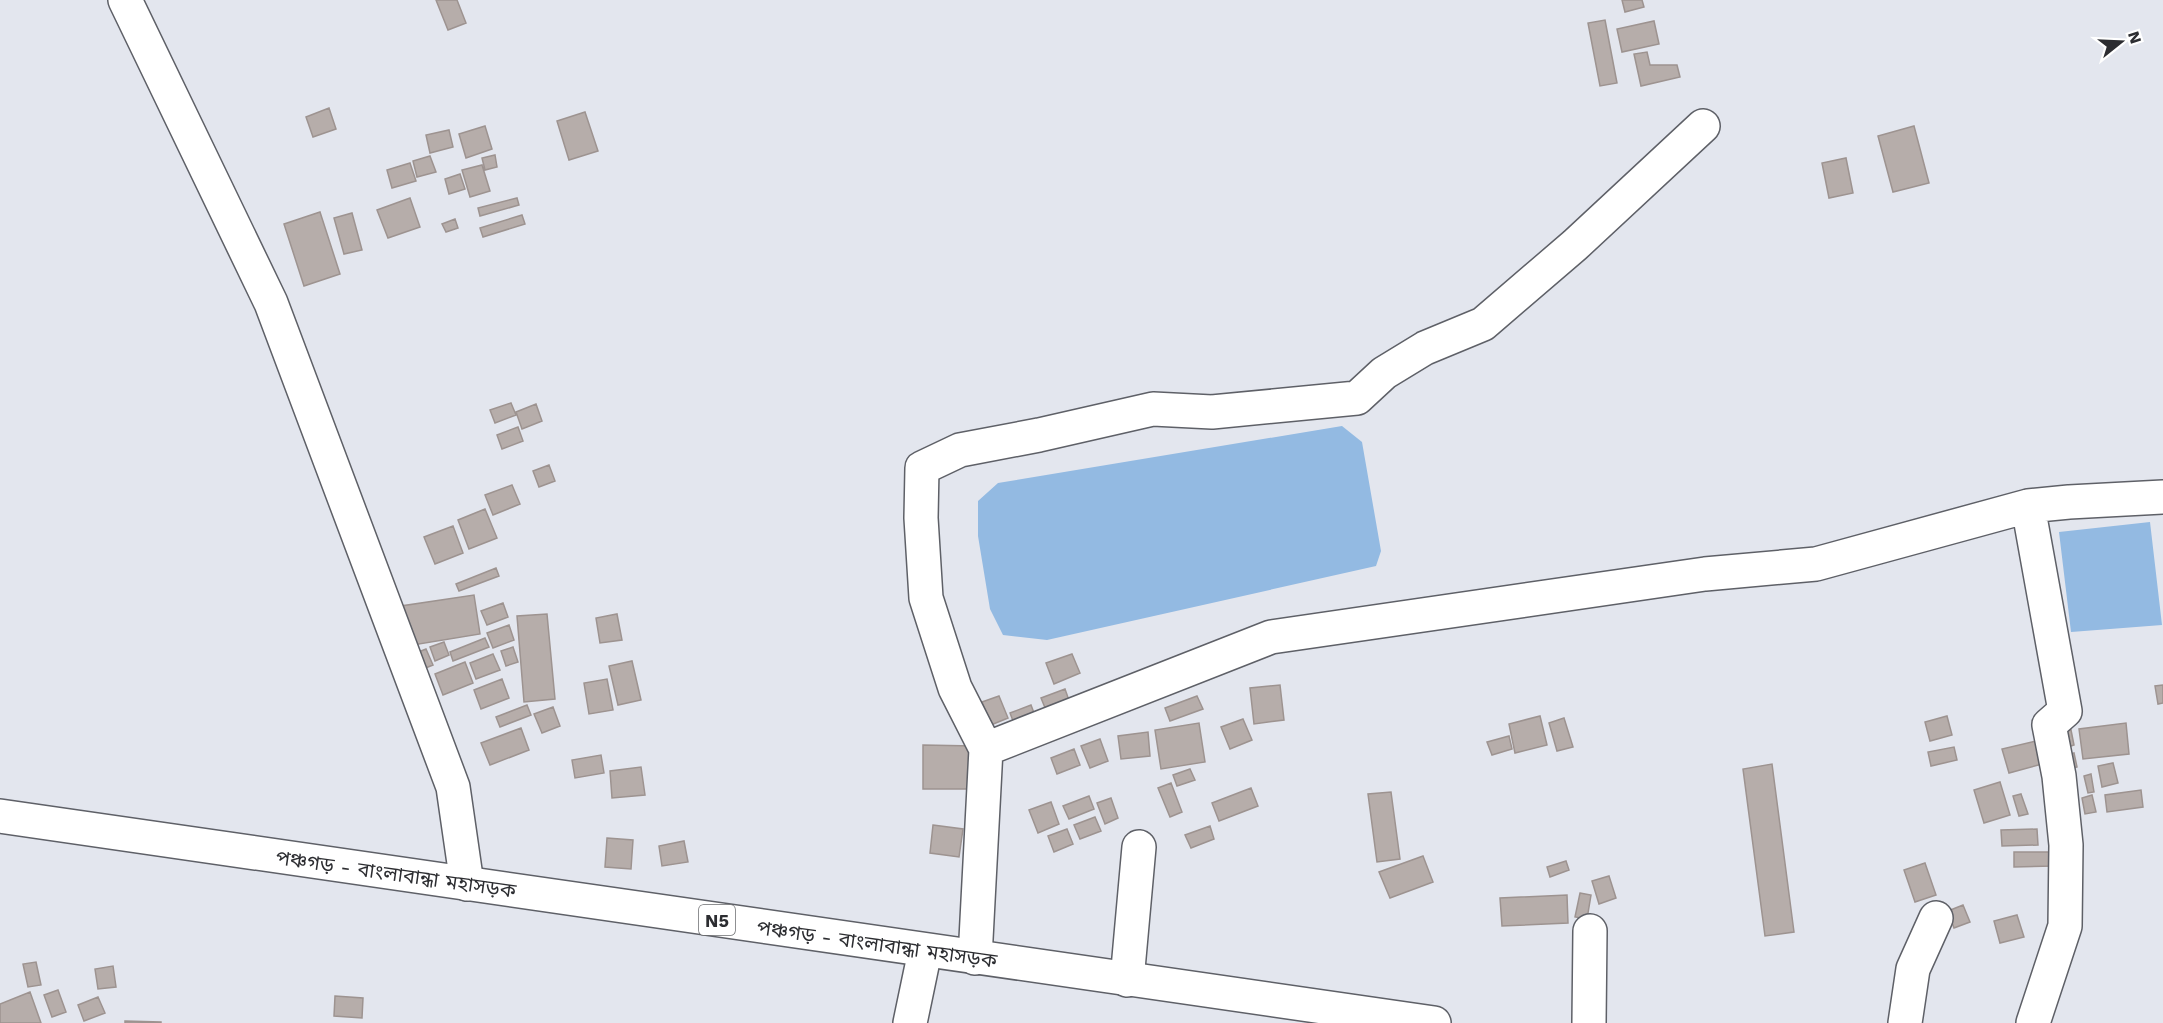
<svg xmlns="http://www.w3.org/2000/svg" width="2163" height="1023" font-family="'Work Sans','Noto Sans Bengali',sans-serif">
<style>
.water{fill:#93bae2}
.building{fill:#b6adaa;stroke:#9d9390;stroke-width:1.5}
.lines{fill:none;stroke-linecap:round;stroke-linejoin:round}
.minor-casing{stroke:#5e6067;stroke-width:36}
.highway-casing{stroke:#5e6067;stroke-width:36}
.minor{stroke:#fff;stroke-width:33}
.highway{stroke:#fff;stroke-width:33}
.labels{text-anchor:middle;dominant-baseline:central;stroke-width:4.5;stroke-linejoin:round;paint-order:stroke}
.shield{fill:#fff;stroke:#6b6c6f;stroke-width:1.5}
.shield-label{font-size:18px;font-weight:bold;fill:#2c2d31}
.street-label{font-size:20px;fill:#2c2d31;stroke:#fff}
</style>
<rect width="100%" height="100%" fill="#e3e6ee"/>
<path class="water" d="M1342,426L1362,442L1381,551L1376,566L1047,640L1003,635L990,609L978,536V501L998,483Z
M2150,522L2162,625L2071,632L2059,532Z"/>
<path class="building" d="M436,0H457L466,23L448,30Z
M1622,0H1642L1644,7L1625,12Z
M1605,20L1617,83L1600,86L1588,23Z
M1654,21L1659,44L1622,52L1617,29Z
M1647,52L1650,65H1677L1680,77L1641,86L1634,54Z
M329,108L336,129L313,137L306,117Z
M585,112L598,151L569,160L557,121Z
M485,126L492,149L466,158L459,134Z
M1914,126L1929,183L1893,192L1878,136Z
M449,130L453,147L430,153L426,135Z
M495,155L497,167L485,170L482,158Z
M430,156L436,172L417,177L413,161Z
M1846,158L1853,193L1829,198L1822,163Z
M410,163L416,181L392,188L387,170Z
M482,165L490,191L470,197L462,170Z
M460,174L465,189L449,194L445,179Z
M410,198L420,227L388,238L377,210Z
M517,198L519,205L480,216L478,208Z
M320,212L340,274L304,286L284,224Z
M352,213L362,250L344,254L334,218Z
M522,215L525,224L483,237L480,228Z
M455,219L458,228L446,232L442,224Z
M511,403L516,415L495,423L490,410Z
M536,404L542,421L522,429L516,412Z
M518,427L523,441L502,449L497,435Z
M549,465L555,481L539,487L533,471Z
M512,485L520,504L493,515L485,495Z
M485,509L497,538L469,549L458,520Z
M453,526L463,553L435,564L424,537Z
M496,568L499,576L459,591L456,584Z
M474,595L480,634L407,646L401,606Z
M503,603L508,617L487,625L481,611Z
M547,614L555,699L524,702L517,616Z
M617,614L622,640L600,643L596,618Z
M509,625L514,640L493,648L487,633Z
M485,638L489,647L453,661L450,652Z
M444,642L449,655L435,661L430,647Z
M513,647L518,662L506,666L501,651Z
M426,649L433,665L423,669L416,653Z
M493,654L500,670L476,679L470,663Z
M1072,654L1080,673L1054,684L1046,663Z
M632,661L641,700L618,705L609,666Z
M465,662L473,683L443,695L435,674Z
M502,679L509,698L481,709L474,690Z
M607,679L613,710L589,714L584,683Z
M1280,685L1284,720L1254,724L1250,688Z
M2163,685V703L2158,704L2155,686Z
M1065,689L1071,706L1048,715L1041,698Z
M999,696L1008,718L991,725L982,702Z
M1197,696L1203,709L1170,721L1165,708Z
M527,705L531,715L500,727L496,717Z
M1031,705L1039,726L1018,734L1010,713Z
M553,707L560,726L542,733L534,714Z
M1540,716L1547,745L1515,753L1509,724Z
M1947,716L1952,735L1930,741L1925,722Z
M1564,718L1573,747L1557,751L1549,723Z
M1243,719L1252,740L1230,749L1221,727Z
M1199,723L1205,762L1161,769L1155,730Z
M2126,723L2129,754L2083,759L2079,729Z
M521,728L529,750L490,765L481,743Z
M2071,730L2074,745L2065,748L2061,732Z
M1148,732L1150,756L1121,759L1118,736Z
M1509,736L1512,749L1492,755L1487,742Z
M1100,739L1108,761L1090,768L1081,746Z
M2036,741L2042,764L2009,773L2002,749Z
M923,745L974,746V789H923Z
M1954,747L1957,760L1931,766L1928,752Z
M1074,749L1080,765L1057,774L1051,758Z
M2074,753L2077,767L2066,770L2063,756Z
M601,755L604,773L575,778L572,760Z
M2113,763L2118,783L2102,787L2098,766Z
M1772,764L1794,932L1765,936L1743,769Z
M641,767L645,795L612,798L610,771Z
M1190,769L1195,780L1177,786L1173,775Z
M2091,774L2094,792L2088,793L2084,776Z
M2000,782L2010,815L1984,823L1974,790Z
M1171,783L1182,812L1170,817L1158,788Z
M1251,788L1258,806L1219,821L1212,803Z
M2141,790L2143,807L2107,812L2105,795Z
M1391,792L1400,859L1377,862L1368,794Z
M2021,794L2028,814L2019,816L2013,796Z
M2092,795L2096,812L2085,814L2082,798Z
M1089,796L1094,809L1069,819L1063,806Z
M1111,798L1118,818L1105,824L1097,803Z
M1051,802L1059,824L1038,833L1029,810Z
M1095,817L1101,831L1080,839L1074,825Z
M933,825L963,829L959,857L930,853Z
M1210,826L1214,839L1191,848L1185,835Z
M1067,829L1073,844L1054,852L1048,836Z
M2037,829L2038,845L2002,846L2001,830Z
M607,838L633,840L631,869L605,867Z
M684,841L688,862L662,866L659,846Z
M2014,852H2052L2053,866L2014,867Z
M1423,856L1433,882L1390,898L1379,872Z
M1566,861L1569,870L1550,877L1547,867Z
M1925,863L1936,895L1915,902L1904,870Z
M1609,876L1616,898L1599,904L1592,881Z
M1580,893L1591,895L1587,919L1575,917Z
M1567,895L1568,923L1502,926L1500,898Z
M1963,905L1970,922L1954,928L1948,911Z
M2017,915L2024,937L2000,943L1994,921Z
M36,962L41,985L28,987L23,964Z
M113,966L116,987L98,989L95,969Z
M58,990L66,1012L52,1017L44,995Z
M30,992L41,1023H0V1004Z
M335,996L363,998L362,1018L334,1016Z
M98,997L105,1013L84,1021L78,1005Z
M125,1021L161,1022V1023H125Z"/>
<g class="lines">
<defs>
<path id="minor" d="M125,0L271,303L453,787L467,884
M986,749L1271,637L1705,574L1816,564L2028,506
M975,958L986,749L955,688L926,598L921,518L922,468L960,450L1039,435L1153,409L1212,412L1357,398L1384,373L1425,348L1483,324L1575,245L1703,126
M1127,980L1139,847
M910,1023L925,951
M1589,1023L1590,931
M1905,1023L1913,969L1936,918
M2033,1023L2065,926L2066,845L2059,776L2049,725L2065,711L2028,506L2069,502L2163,497"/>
<path id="highway" d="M0,816L1434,1023"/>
</defs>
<use href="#minor" class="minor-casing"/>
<use href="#highway" class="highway-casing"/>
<use href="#minor" class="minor"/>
<use href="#highway" class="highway"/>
</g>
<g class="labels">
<rect class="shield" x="699" y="905" width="36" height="30" rx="4.5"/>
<g class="shield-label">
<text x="717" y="920">N5</text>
</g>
<g class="street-label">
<text transform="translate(396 874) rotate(8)">পঞ্চগড় - বাংলাবান্ধা মহাসড়ক</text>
<text transform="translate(877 944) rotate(8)">পঞ্চগড় - বাংলাবান্ধা মহাসড়ক</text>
</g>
</g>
<g transform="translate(2121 42) rotate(72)" stroke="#ffffff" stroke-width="4.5" paint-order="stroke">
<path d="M0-4.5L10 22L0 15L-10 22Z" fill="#2c2d31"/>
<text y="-9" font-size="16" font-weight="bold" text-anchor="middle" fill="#2c2d31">N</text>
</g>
</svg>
